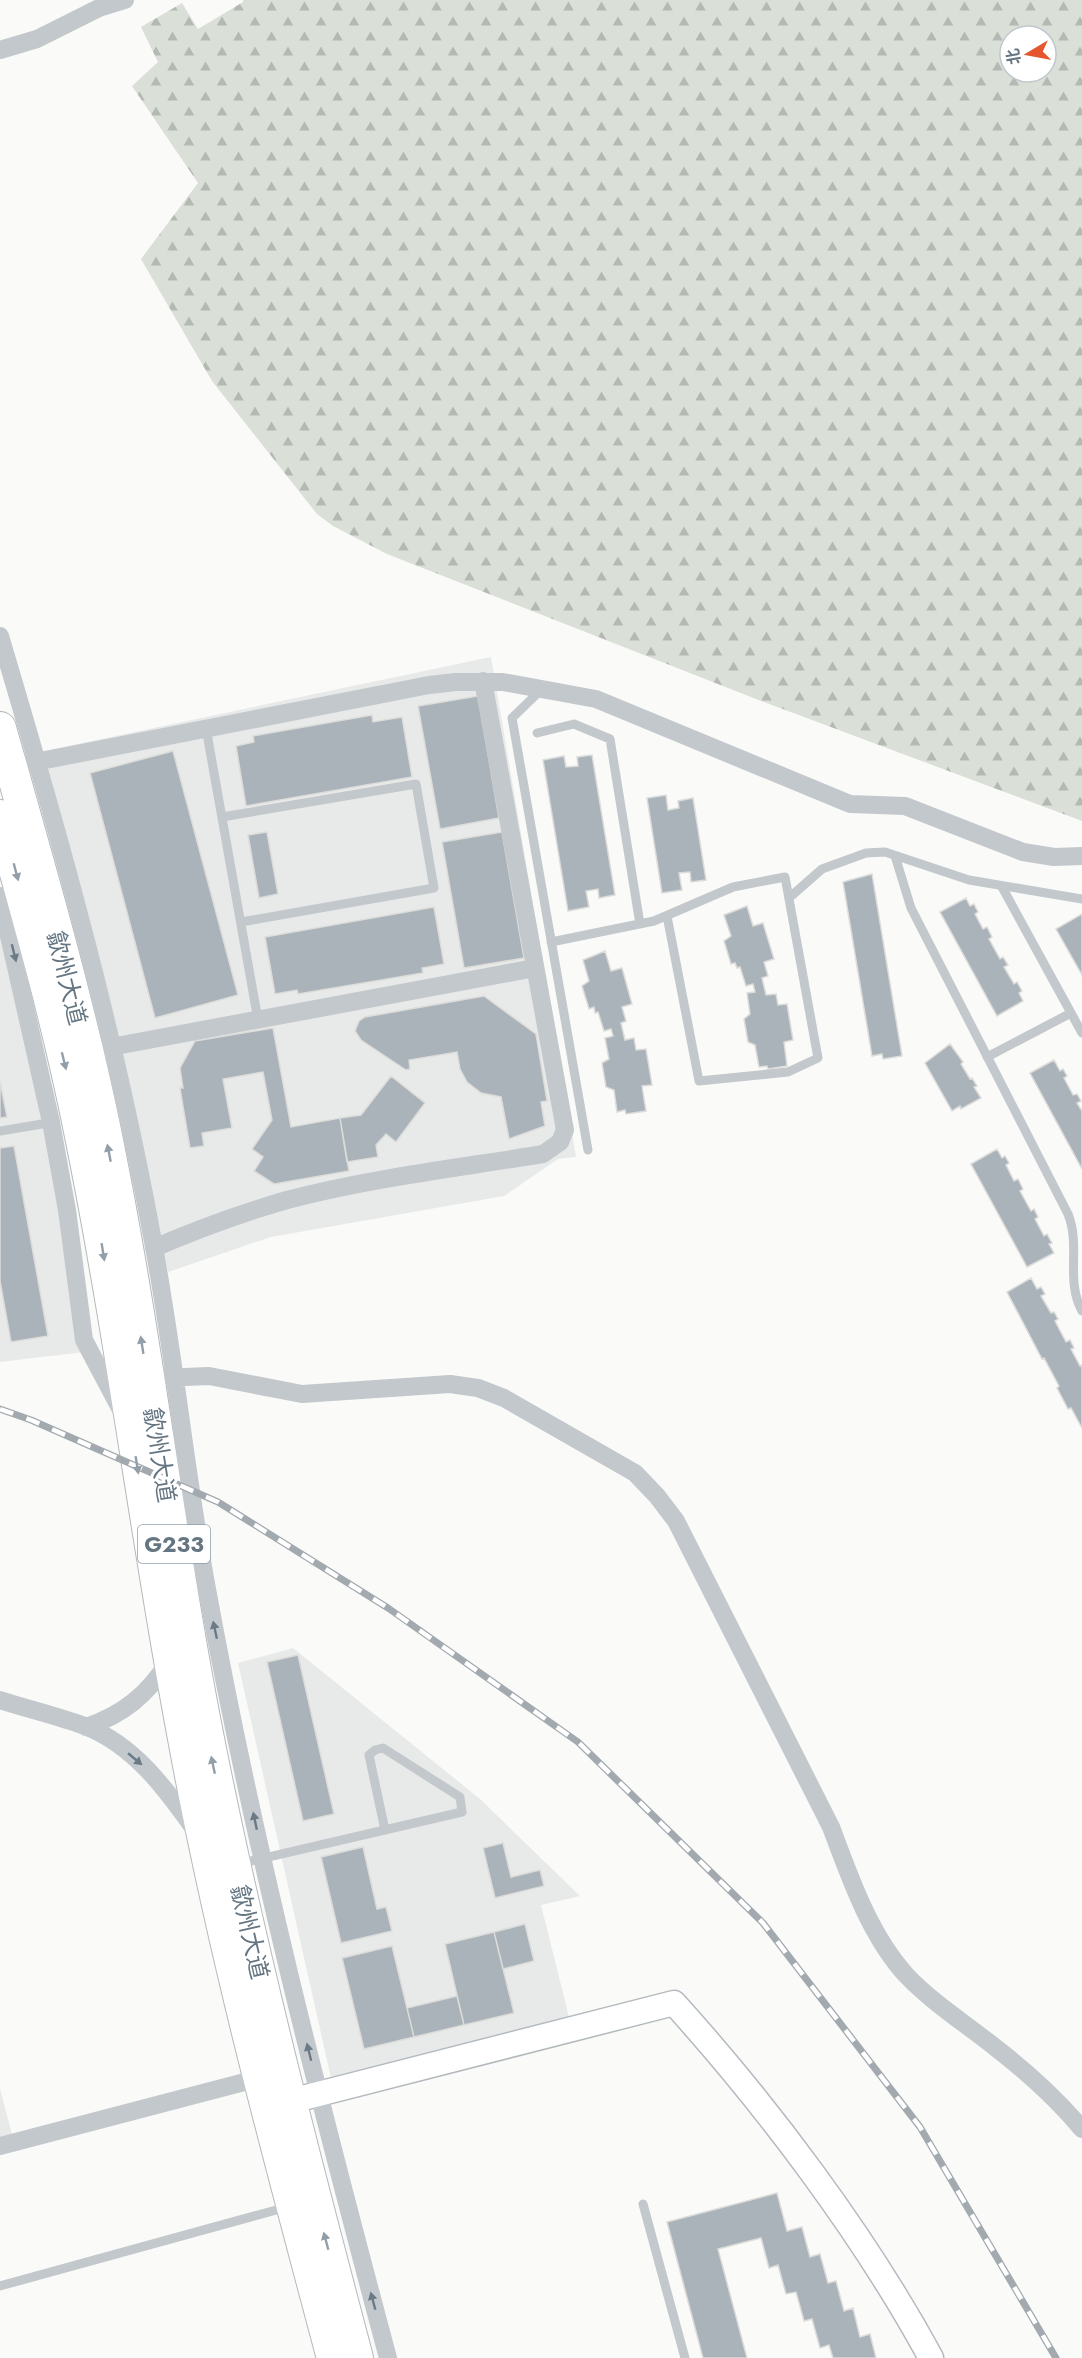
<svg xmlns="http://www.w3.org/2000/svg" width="1082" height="2358" font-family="Jost,'Noto Sans SC',sans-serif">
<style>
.built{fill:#e8e9e9}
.forest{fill:url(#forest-firs);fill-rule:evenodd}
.building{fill:#aab3b9;stroke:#dcdcda;stroke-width:1.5}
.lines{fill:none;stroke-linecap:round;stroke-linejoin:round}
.secondary-casing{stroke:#b3babf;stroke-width:27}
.highway-casing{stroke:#b4b9bd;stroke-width:34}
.lane{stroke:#c3c8cc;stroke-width:9}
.street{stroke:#c3c8cc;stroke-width:18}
.secondary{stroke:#fff;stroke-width:24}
.highway{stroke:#fff;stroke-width:32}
.rail-casing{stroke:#a2aab0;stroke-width:7}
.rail{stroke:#fff;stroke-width:4.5;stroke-dasharray:14;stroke-linecap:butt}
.oneway{fill:#939fa8}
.oneway2{fill:#6a7a87}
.labels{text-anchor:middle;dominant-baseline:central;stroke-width:6;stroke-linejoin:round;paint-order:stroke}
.shield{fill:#fff;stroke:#939fa8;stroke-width:1.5}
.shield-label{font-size:22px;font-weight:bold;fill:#657683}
.street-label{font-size:24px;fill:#657683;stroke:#fff}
</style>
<defs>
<pattern id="forest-firs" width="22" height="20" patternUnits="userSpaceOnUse" patternTransform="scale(1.5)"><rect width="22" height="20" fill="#dadfd7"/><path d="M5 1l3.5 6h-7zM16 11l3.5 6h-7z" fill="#b4b9b4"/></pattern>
</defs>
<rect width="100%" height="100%" fill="#fafaf8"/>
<path class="built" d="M491,657L576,1157L558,1159L504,1196L271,1237L168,1272L116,1027L44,751Z
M0,930L51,1137L84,1352L0,1362Z
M293,1648L480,1799L580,1896L541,1905L570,2021L331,2078L238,1663Z
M0,2089L12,2134L0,2137Z"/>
<path class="forest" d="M243,0H1082V821L756,699L387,554L333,526L317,514L212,381L141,259L198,183L132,86L158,62L141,27L182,3L198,29L243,2ZM1010,36H1046V72H1010Z"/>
<path class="building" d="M478,696L499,818L440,829L418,706Z
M372,715L373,722L402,717L412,777L246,806L236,746L254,742L253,736Z
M173,751L238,995L155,1018L90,773Z
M592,755L615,895L599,898L598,889L586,891L589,907L568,911L543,760L564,756L566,767L578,766L577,757Z
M666,795L668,810L679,808L678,801L693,798L706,880L691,882L690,872L679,873L682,890L662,893L647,798Z
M267,832L278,894L259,898L248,835Z
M502,832L524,958L464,968L442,842Z
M872,874L902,1056L883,1059L882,1054L872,1056L843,882Z
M966,898L970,906L974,904L978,912L975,914L983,929L987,927L992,937L989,939L1000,959L1003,957L1008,965L1004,967L1014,984L1017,982L1022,991L1019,993L1023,1001L997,1016L940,912Z
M747,906L753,926L763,923L774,959L764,962L768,976L762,978L766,995L776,994L778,1005L787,1004L793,1040L784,1042L787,1066L768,1069L767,1066L759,1067L755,1045L748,1042L744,1019L750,1014L747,993L755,992L753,984L746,986L740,967L737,968L735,963L731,964L724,941L731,936L724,915Z
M434,907L444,964L422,968L423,973L298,994L297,990L275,994L265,937Z
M1082,914V975L1056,929Z
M605,951L611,971L622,968L632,1004L622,1007L626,1021L621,1023L625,1040L634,1038L636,1050L646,1049L652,1085L642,1086L646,1111L626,1114L625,1110L617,1112L614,1090L606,1087L602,1063L609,1059L605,1038L613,1036L611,1029L604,1031L598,1012L595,1013L594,1007L589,1009L582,986L589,981L583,960Z
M484,996L536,1034L547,1101L541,1102L545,1126L509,1139L501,1097L481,1093L467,1082L460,1069L457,1052L409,1060L410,1069L406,1070L361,1040L355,1031L359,1021L365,1017Z
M273,1028L291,1127L340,1118L349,1171L274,1184L254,1171L263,1157L252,1149L272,1120L263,1072L223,1079L232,1128L202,1133L204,1146L190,1148L180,1088H183L180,1068L195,1041Z
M950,1044L963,1062L961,1064L970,1079L972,1078L977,1086L974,1087L981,1098L961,1109L960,1106L952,1111L925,1063Z
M1054,1060L1060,1071L1063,1069L1067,1076L1064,1078L1073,1095L1077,1094L1081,1101L1077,1103L1082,1111V1169L1030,1073Z
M391,1076L425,1103L396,1142L386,1134L376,1145L378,1157L347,1162L340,1118L361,1115Z
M0,1082L7,1117L0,1118Z
M14,1146L48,1336L11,1342L0,1281V1148Z
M997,1149L1002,1158L1005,1156L1009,1163L1006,1165L1014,1181L1018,1179L1023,1189L1020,1191L1031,1211L1034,1209L1038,1217L1035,1219L1044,1236L1047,1234L1052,1243L1049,1244L1054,1253L1027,1267L971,1164Z
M1031,1278L1037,1289L1041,1287L1045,1294L1041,1296L1051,1313L1054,1312L1058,1319L1055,1321L1066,1342L1070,1340L1074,1348L1071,1349L1080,1366L1082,1365V1428L1071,1408L1068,1409L1057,1388L1059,1386L1044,1358L1042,1359L1007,1292Z
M298,1655L334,1814L303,1821L267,1662Z
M503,1843L511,1877L540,1870L544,1886L495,1898L483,1848Z
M363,1847L377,1909L386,1907L392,1931L341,1943L321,1857Z
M525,1924L534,1961L503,1969L494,1932Z
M494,1932L514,2013L464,2025L445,1944Z
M392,1946L414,2037L364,2049L342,1958Z
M457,1996L464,2025L414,2037L407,2008Z
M777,2193L787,2231L802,2227L810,2257L820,2254L828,2283L836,2281L844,2311L853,2308L860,2337L870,2334L876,2358H833L829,2345L820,2348L812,2319L804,2321L796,2292L786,2294L778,2265L769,2268L761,2238L718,2249L747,2358H703L667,2222Z"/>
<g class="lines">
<defs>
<path id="secondary" d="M291,2101L674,2003C767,2106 865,2236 931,2358"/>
<path id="highway" d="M0,728C37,859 76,992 104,1126C147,1334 169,1546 211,1754C252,1958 304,2158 357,2358
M0,816C29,920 59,1025 80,1131C122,1336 147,1544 186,1749C224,1954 279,2156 333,2358"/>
</defs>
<use href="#secondary" class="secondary-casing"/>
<use href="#highway" class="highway-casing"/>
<path class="lane" d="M542,689L512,718L588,1150
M206,728L258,1020
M537,733L574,724L610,739L640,924
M222,817L416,784L434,888L241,922
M895,856L911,908L1068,1214C1081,1246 1065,1280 1082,1311
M1002,887L1082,1033
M789,898L822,869L866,853L885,852L969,880L1082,899
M551,942L654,921L733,887L785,877L818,1058L788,1072L699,1081L667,916
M987,1057L1071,1013
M0,1131L54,1122
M238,1864L462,1812L460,1797L383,1748L375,1750L369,1755L385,1830
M643,2204L685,2358
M0,2286L287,2207"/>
<path class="street" d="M0,50L37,39L99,8L125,0
M0,636C60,837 117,1041 154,1247C175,1361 186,1476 207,1589C254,1848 320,2104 388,2358
M25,764L429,685L456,682H503L596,699L850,804L905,806L1023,852L1054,857L1082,856
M0,896L51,1122L67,1210L84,1340L120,1408
M100,1049L535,968
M154,1248C198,1229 242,1213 287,1200C371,1178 458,1168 543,1154L560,1142L565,1130L483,681
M161,1378L209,1376L302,1394L450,1384L478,1388L504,1398L635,1473L657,1496L676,1521L831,1827C850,1878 870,1936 907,1976C934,2004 966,2024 996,2048C1027,2072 1057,2099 1082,2129
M0,1700C28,1709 57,1716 85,1726C134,1745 166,1789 195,1830
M86,1727C123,1715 148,1694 169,1661
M0,2146L260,2078"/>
<use href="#secondary" class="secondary"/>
<use href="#highway" class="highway"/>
<defs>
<path id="rail" d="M0,1409L31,1420L218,1502L388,1608L578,1742L763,1923L920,2127L1056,2358"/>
</defs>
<use href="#rail" class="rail-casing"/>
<use href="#rail" class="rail"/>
</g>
<defs><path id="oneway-solid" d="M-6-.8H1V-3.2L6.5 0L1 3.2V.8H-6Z" transform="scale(1.5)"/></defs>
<g class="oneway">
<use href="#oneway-solid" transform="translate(16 872) rotate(75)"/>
<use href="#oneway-solid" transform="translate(64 1061) rotate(76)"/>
<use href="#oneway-solid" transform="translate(109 1153) rotate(-101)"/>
<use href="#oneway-solid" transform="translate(103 1252) rotate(81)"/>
<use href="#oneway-solid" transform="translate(142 1345) rotate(-99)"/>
<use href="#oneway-solid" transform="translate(137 1465) rotate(81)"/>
<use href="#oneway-solid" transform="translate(213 1765) rotate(-102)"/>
<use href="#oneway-solid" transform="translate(326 2241) rotate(-105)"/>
</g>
<g class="oneway2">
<use href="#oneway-solid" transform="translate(14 953) rotate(76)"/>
<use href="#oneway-solid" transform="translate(215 1630) rotate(-102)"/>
<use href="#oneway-solid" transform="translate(135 1759) rotate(40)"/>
<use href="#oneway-solid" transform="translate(255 1821) rotate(-102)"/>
<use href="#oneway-solid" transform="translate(309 2052) rotate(-104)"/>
<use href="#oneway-solid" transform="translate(373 2301) rotate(-105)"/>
</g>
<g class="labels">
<rect class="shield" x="138" y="1525" width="72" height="38" rx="4.5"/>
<g class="shield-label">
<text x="174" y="1544">G233</text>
</g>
<g class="street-label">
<text transform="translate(67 978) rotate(76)">歙州大道</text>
<text transform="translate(160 1455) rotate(81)">歙州大道</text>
<text transform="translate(250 1932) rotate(77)">歙州大道</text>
</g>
</g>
<g transform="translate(1028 54) rotate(260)"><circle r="28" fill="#ffffff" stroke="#c1c8cd" stroke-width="1.5"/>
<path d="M0-4.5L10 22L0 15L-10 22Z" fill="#e4572e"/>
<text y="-9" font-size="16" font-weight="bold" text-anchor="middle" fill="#657683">北</text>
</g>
</svg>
